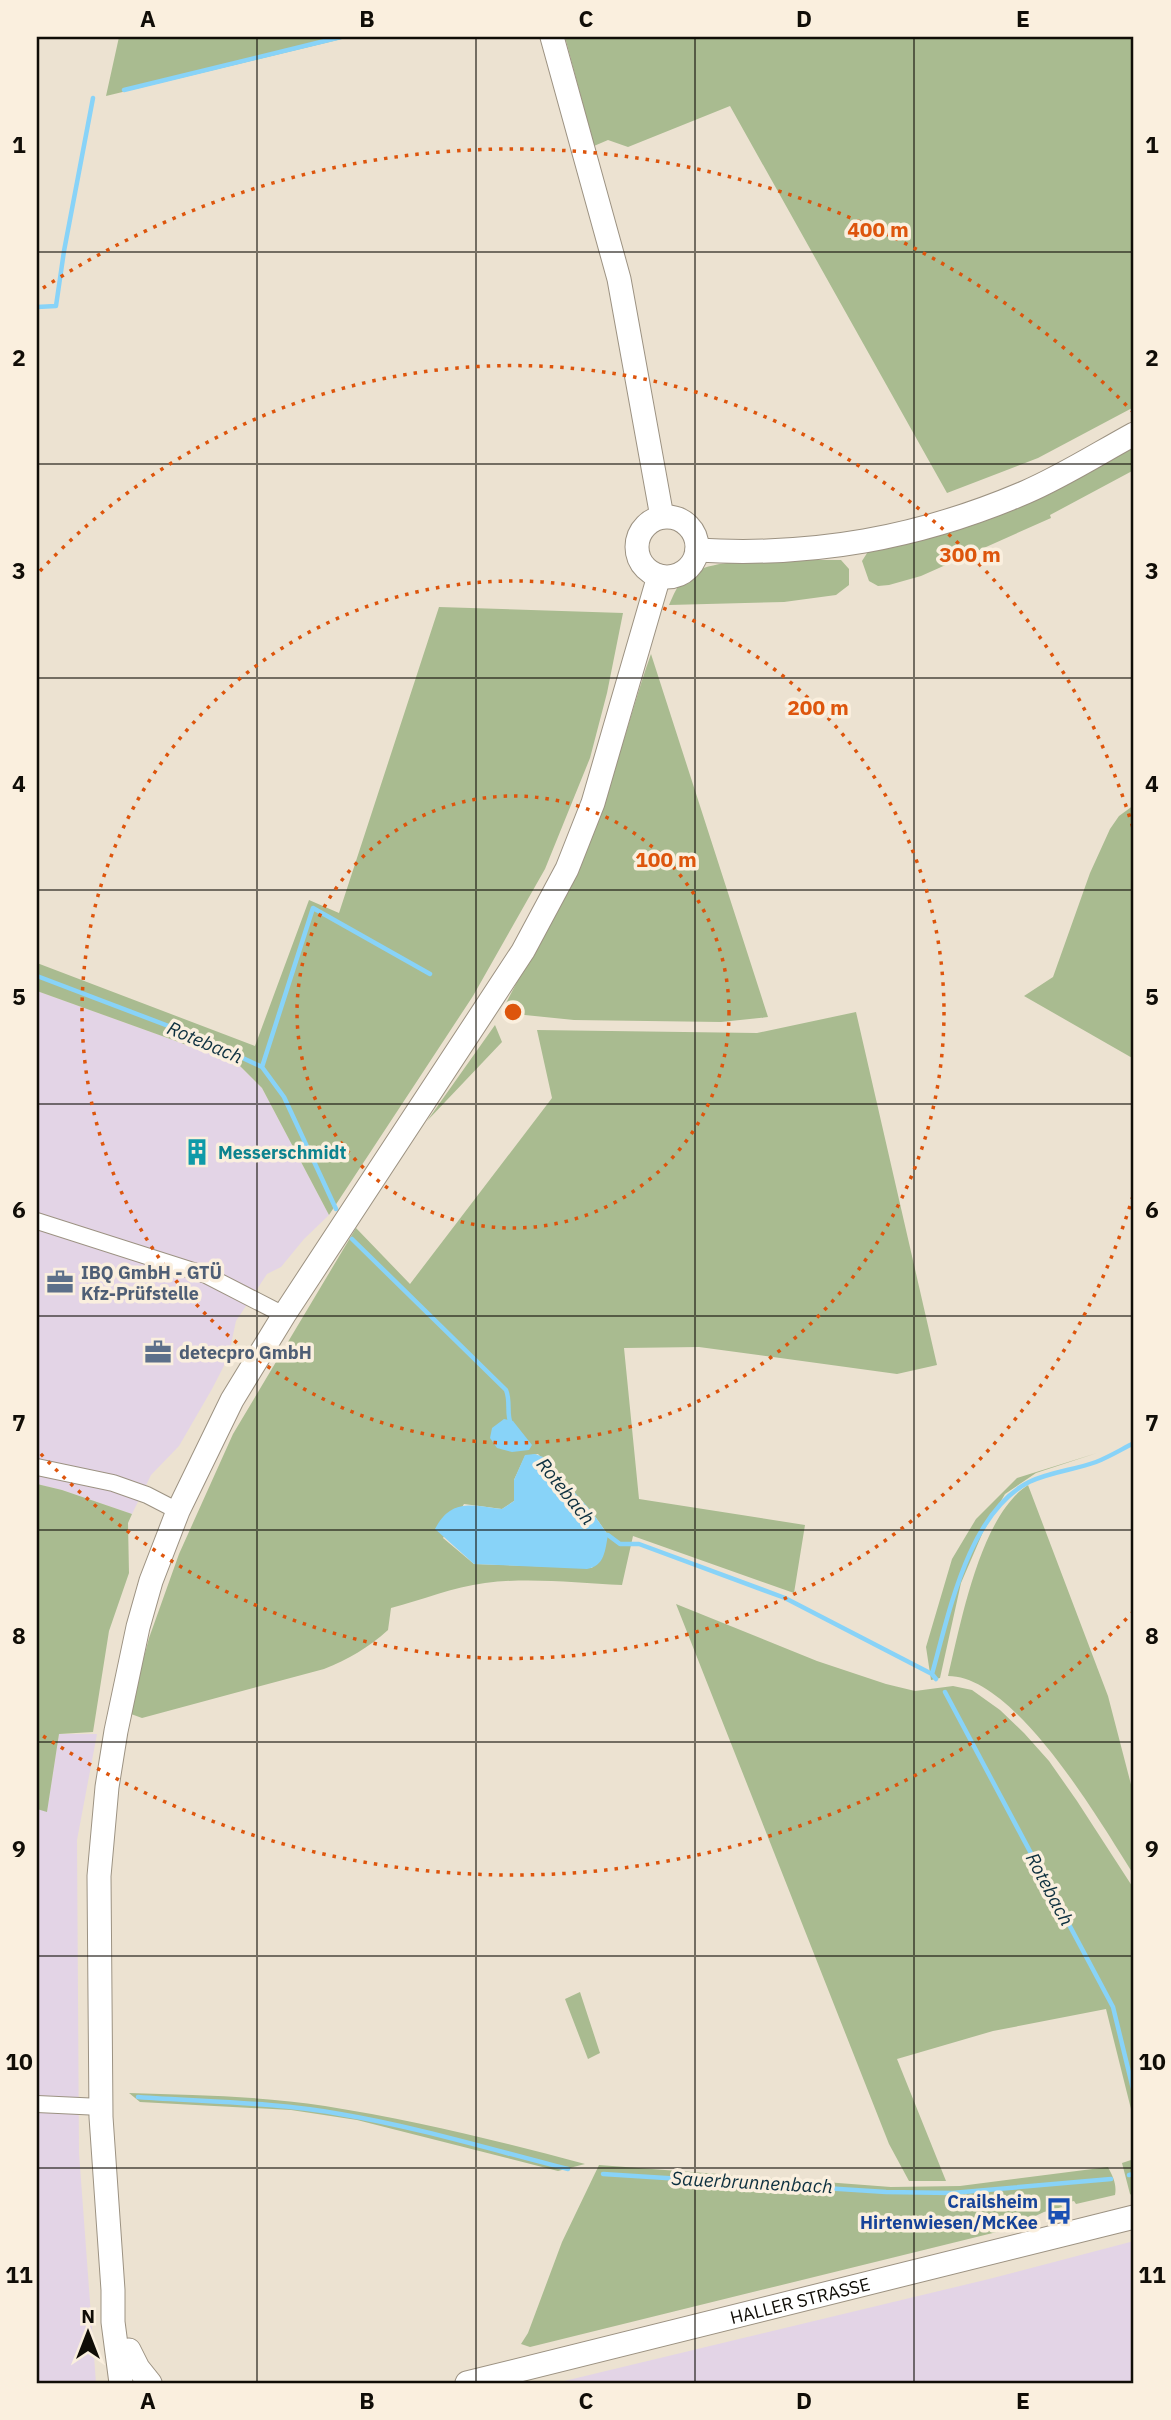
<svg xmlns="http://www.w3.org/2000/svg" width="1171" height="2420" font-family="'IBM Plex Sans',sans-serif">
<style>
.commercial{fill:#e3d4e6}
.green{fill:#a9bb90;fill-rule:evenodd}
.water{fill:#88d3f8}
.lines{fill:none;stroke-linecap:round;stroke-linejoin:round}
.stream{stroke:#88d3f8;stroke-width:4.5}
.street-casing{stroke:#9c9282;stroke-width:18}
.secondary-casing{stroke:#9c9282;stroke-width:25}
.street{stroke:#fff;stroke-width:16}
.secondary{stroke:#fff;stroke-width:23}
.grid{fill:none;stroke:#100d07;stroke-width:2;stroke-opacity:0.55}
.ring{fill:none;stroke:#dd550c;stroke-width:3.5;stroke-dasharray:3.5 7}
.labels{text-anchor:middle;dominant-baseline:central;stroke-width:7;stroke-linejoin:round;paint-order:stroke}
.culture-label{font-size:18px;font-weight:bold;fill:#0d838f;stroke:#faefde;text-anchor:start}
.service-label{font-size:18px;font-weight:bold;fill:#4e5e75;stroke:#faefde;text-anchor:start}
.transit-label{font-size:18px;font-weight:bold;fill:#164399;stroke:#faefde;text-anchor:end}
.street-label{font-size:18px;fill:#100d07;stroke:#faefde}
.water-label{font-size:19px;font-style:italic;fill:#0d303f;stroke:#faefde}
.centre{fill:#dd550c;stroke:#faefde;stroke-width:3.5}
.ring-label{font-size:21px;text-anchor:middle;font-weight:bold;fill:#dd550c;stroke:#faefde;stroke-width:7;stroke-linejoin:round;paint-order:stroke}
.neatline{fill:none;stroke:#100d07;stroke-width:2.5}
.grid-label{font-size:23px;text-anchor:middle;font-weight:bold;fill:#100d07}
</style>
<rect width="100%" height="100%" fill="#ece2d1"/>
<path class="commercial" d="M37,991L237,1063L262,1088L329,1215L304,1239L281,1267L267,1274L236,1321L228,1358L212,1389L179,1446L151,1475L132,1514L62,1490L37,1484Z
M59,1734H97L77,1840L79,2153L96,2383H37V1809L47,1811Z
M1134,2241V2383H556L989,2279Z"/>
<path class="green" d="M119,37H350L106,96Z
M565,37H1134V407L1038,458L947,493L730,106L628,147L608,140L594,146Z
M1134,446V470L1050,515L1051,518L921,576L889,585L878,586L869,581L862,561L869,550Z
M841,560L849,569V585L836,595L784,602L669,605C673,596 678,583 686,577C713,554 805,561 841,560Z
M439,607L623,613L607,693L590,758L545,869L473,996L329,1215L262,1088L237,1063L37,991V963L255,1046L309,900L339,913Z
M651,654L768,1017L721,1022L574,1020L515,1014L505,1005C540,938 576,868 604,797C623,750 634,701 651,654Z
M1134,805V1059L1024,996L1053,977L1090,873L1110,829L1119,816Z
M856,1012L937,1365L897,1374L699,1347L624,1348L639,1499L805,1525L794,1593L633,1536L622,1585C577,1583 530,1577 485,1583C453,1587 422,1600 391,1608L388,1630C368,1648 349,1659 324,1669L142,1718L131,1714V1706L149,1638L179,1554L233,1434L356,1228L410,1284L552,1098L537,1030L757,1033ZM538,1454L592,1512L608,1535L592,1568L474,1564L443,1538L464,1504L502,1509L514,1501V1480L525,1456Z
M495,1025L502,1042L427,1121Z
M1097,1453L1036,1473L1005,1494L983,1532L961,1583L940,1678L931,1680L926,1647L952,1559L976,1519L1017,1478Z
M37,1484L62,1490L132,1514L128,1523L129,1573L109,1631L93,1732L59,1734L47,1812L37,1809Z
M1028,1485L1108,1696L1134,1796V1875C1100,1822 1016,1676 948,1676C961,1623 980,1516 1028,1485Z
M676,1604L817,1661L886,1684L915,1691L953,1686L972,1690L1000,1710L1024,1733L1049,1761L1077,1801L1134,1889V2121L1106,2009L993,2031L897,2059L946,2181H909L889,2144Z
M580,1992L600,2053L588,2059L565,1999Z
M129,2093C194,2095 261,2096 325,2106C413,2120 500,2141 585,2164L558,2171L357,2120L291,2110L140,2102Z
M1134,2159V2197L1130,2194L1122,2163Z
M599,2165L891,2187L960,2186L1108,2167C1113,2177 1117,2184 1115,2195L1076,2204L1074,2201L1061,2204L1062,2207L1044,2212L1005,2230L530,2347L521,2344L528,2333L562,2242Z"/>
<path class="water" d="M504,1419L513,1421L532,1445L529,1450L512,1452L497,1448L490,1438L492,1428Z
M535,1454L543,1457L592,1512L608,1535C605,1550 605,1566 587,1569L474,1564L435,1529C451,1498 472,1505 502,1509L514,1501V1480L525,1455Z"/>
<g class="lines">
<path class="stream" d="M124,90L341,37
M37,307L56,306L64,251L93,98
M37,976L200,1038L262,1067L284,1097L336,1209
M262,1067L313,908L430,974
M352,1239L506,1390C511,1402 506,1414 511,1424
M603,1535H608L620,1544H639L785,1598L932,1674L936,1679
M932,1674C949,1614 968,1513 1029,1482C1050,1472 1074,1470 1096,1462C1109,1457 1122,1449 1134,1443
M945,1692L1113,2007L1134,2093
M138,2097C205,2102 274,2102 340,2114C417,2127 493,2150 568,2169
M603,2174L886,2192L952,2193L1111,2179
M1129,2175L1134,2174"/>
<defs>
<path id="street" d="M37,1221L206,1275L284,1315
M37,1467L113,1483L147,1495L178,1511
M37,2104L101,2107"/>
<g id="secondary">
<path d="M552,37L619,279L662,517"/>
<circle cx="667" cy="547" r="30"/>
<path d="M697,550C813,557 919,538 1026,492C1063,476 1099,453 1134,434"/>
<path d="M129,2350L138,2368L150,2383"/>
<path d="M121,2383L113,2322V2290L101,2117L99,1876L107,1787L116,1731L138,1627L151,1581L178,1511L232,1400L284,1315L523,951L567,869L593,803L659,576"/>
<path id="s1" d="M467,2383L1134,2217"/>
</g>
</defs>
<use href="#street" class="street-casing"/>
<use href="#secondary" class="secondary-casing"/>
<use href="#street" class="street"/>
<use href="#secondary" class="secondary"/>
</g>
<path class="grid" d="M257,37V2383M476,37V2383M695,37V2383M914,37V2383M37,252H1134M37,464H1134M37,678H1134M37,890H1134M37,1104H1134M37,1316H1134M37,1530H1134M37,1742H1134M37,1956H1134M37,2168H1134"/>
<g class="ring">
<circle cx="513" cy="1012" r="216"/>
<circle cx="513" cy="1012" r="431"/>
<path d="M1133 1196A647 647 0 0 1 40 1453M40 571A647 647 0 0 1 1133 828"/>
<path d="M1134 1611A863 863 0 0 1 43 1736M43 288A863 863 0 0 1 1134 413"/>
</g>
<defs>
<symbol id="building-bare" viewBox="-9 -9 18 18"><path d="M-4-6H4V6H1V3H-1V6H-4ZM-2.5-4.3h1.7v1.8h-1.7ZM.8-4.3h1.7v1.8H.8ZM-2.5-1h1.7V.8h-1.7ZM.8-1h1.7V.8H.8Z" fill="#0f9aa8" stroke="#faefde" stroke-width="2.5" paint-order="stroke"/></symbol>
<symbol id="office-bare" viewBox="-9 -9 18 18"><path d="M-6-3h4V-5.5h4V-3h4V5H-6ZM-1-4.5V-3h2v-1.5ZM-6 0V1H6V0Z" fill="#5c6f8a" stroke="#faefde" stroke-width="2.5" paint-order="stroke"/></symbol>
<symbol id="bus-bare" viewBox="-9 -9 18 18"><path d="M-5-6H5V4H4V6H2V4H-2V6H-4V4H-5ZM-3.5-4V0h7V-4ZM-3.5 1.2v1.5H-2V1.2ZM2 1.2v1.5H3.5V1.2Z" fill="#1a4fb4" stroke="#faefde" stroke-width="2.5" paint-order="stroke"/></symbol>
</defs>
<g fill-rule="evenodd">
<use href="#building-bare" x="178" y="1133" width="38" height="38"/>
<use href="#office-bare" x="41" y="1263" width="38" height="38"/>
<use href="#office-bare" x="139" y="1333" width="38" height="38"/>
<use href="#bus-bare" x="1040" y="2192" width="38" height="38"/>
</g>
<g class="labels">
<g class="culture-label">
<text x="218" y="1152">Messerschmidt</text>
</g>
<g class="service-label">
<text x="81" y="1272">IBQ GmbH - GTÜ<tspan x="81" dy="21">Kfz-Prüfstelle</tspan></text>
<text x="179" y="1352">detecpro GmbH</text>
</g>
<g class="transit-label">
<text x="1038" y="2201">Crailsheim<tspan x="1038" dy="21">Hirtenwiesen/McKee</tspan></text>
</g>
<g class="street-label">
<text stroke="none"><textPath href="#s1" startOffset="343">HALLER STRASSE</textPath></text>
</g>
<g class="water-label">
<text transform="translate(205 1042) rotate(23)">Rotebach</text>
<text transform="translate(566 1491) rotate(51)">Rotebach</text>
<text transform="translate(1050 1889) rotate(62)">Rotebach</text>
<text transform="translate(752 2182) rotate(3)">Sauerbrunnenbach</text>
</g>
</g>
<circle cx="513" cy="1012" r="10" class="centre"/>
<g class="ring-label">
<text x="878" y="237">400 m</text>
<text x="970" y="562">300 m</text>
<text x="818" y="715">200 m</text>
<text x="666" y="867">100 m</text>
</g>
<rect width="1171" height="2420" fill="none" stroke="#faefde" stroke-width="77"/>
<g transform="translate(88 2333)" stroke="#faefde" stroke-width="5" paint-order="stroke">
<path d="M0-5L12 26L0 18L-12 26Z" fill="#100d07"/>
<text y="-10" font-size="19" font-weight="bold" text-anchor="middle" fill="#100d07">N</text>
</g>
<rect x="38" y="38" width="1094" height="2344" class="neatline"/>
<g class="grid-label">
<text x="148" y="27">A</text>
<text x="367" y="27">B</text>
<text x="586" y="27">C</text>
<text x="804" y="27">D</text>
<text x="1023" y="27">E</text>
<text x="19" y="153">1</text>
<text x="1152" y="153">1</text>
<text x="19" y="366">2</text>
<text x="1152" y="366">2</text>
<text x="19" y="579">3</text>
<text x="1152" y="579">3</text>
<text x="19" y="792">4</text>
<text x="1152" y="792">4</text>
<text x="19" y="1005">5</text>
<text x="1152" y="1005">5</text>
<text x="19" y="1218">6</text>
<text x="1152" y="1218">6</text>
<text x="19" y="1431">7</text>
<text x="1152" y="1431">7</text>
<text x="19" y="1644">8</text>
<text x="1152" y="1644">8</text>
<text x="19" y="1857">9</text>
<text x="1152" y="1857">9</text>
<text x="19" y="2070">10</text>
<text x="1152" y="2070">10</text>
<text x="19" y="2283">11</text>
<text x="1152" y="2283">11</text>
<text x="148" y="2409">A</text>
<text x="367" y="2409">B</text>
<text x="586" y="2409">C</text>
<text x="804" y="2409">D</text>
<text x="1023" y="2409">E</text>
</g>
</svg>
